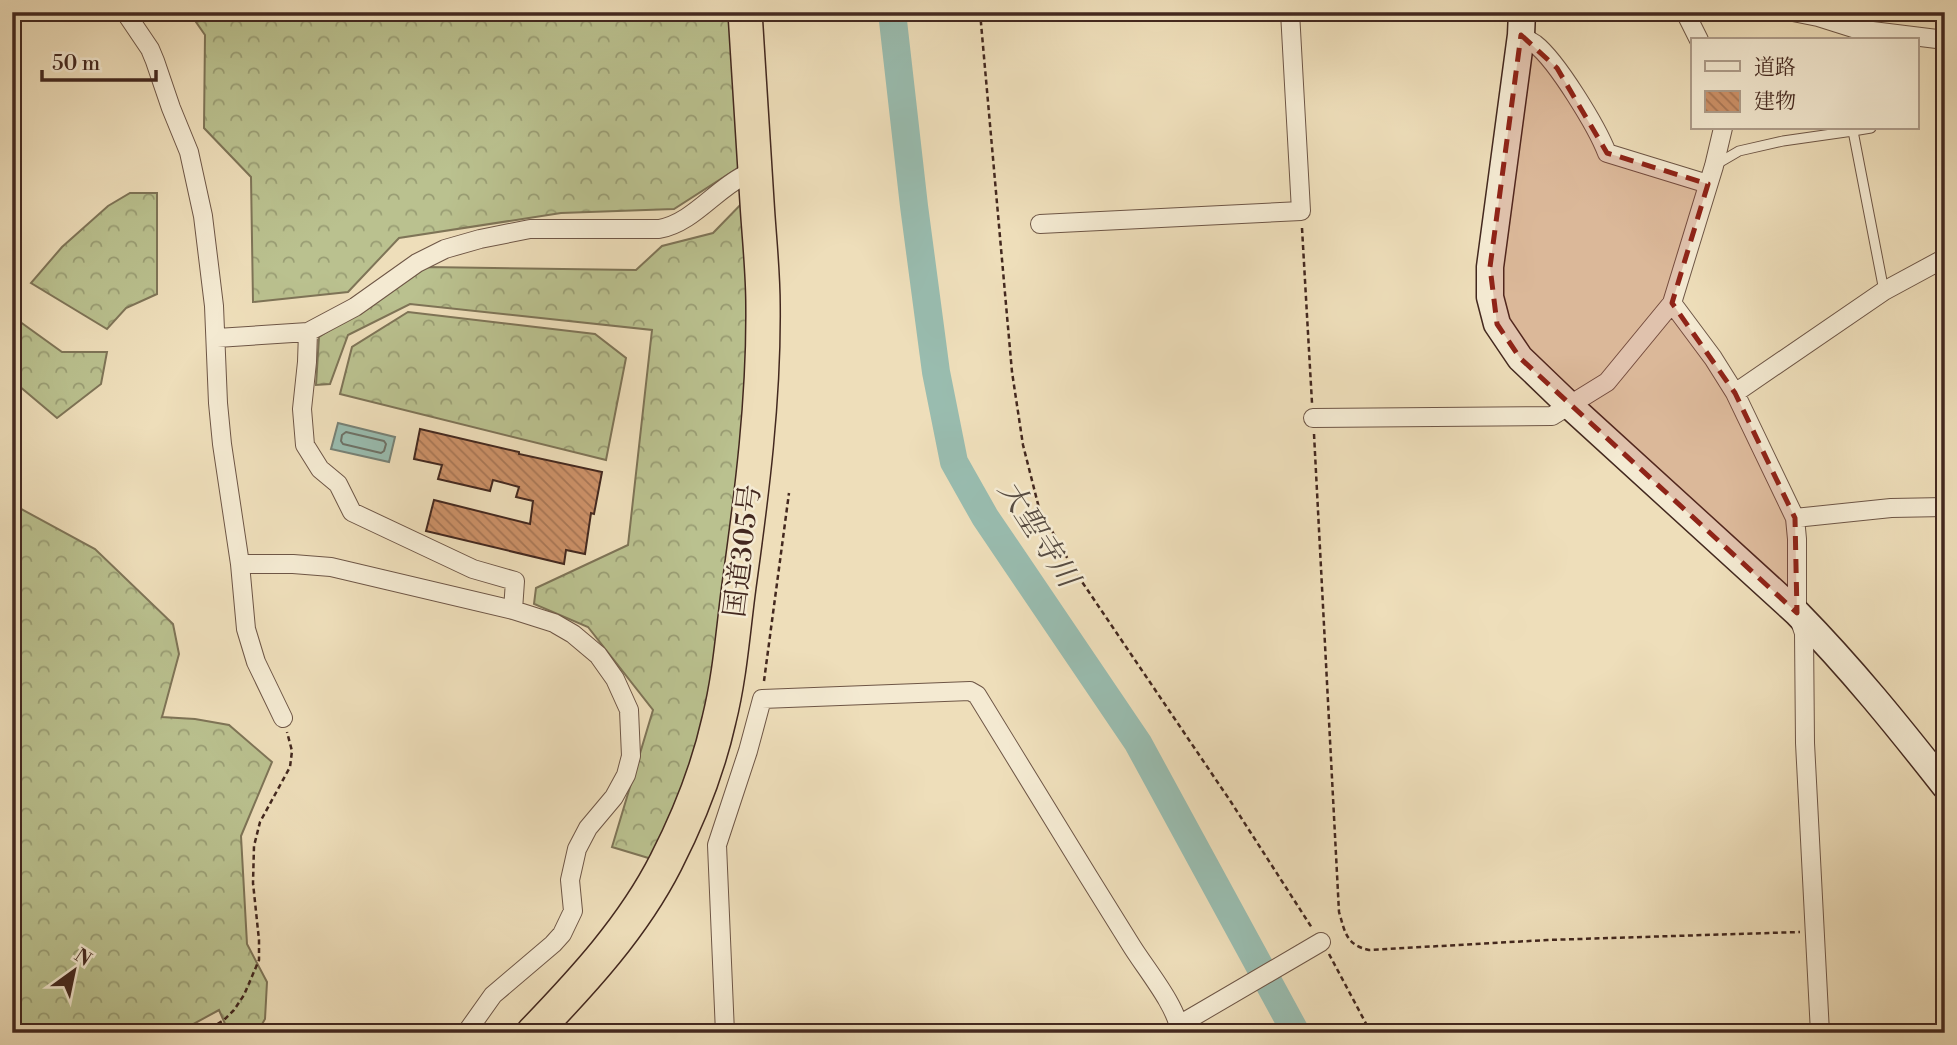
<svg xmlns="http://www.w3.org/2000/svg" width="1957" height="1045" font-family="'Libre Bodoni','Noto Serif JP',serif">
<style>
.forest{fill:url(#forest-crowns);stroke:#7e7457;stroke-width:2}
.water{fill:#99bcaf;stroke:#778175;stroke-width:2}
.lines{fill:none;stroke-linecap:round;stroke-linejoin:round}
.shore{stroke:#6e7267;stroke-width:2}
.river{stroke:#99bcaf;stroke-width:28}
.building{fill:url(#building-back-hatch);stroke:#43281f;stroke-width:2}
.lane-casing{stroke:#6e5646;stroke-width:11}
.street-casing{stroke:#6e5646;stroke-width:20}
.secondary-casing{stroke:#43281f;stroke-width:29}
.highway-casing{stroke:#43281f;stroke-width:36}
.path{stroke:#43281f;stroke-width:2.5;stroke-dasharray:5 3.5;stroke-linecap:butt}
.lane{stroke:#f4ead2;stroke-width:9}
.street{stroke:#f4ead2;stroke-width:18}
.secondary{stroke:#f4ead2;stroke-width:26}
.highway{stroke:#eedeba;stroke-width:33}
.marked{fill:#8f2418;fill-opacity:0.2;stroke:#8f2418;stroke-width:5;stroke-dasharray:14 9;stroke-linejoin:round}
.labels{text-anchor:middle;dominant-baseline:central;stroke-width:5;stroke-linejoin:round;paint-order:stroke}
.street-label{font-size:28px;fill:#43281f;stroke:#f4ead2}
.water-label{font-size:30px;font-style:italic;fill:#584d43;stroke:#f4ead2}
</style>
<defs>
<pattern id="forest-crowns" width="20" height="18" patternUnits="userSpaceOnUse" patternTransform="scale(1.75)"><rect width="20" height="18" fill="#bac18f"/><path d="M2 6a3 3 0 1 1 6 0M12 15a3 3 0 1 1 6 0" fill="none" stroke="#999d74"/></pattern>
<pattern id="building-back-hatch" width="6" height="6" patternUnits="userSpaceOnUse" patternTransform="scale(1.75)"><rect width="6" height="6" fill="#cc9168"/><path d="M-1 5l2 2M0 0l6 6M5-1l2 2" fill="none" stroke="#a77655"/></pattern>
</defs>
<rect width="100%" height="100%" fill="#eedeba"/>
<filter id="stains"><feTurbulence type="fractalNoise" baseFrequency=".00286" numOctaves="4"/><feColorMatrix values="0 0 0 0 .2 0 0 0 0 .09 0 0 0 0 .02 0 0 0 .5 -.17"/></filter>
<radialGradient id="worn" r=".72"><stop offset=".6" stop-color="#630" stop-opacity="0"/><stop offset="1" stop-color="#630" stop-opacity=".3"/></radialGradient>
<path class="forest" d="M189,12H730L744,164L674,209L561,213L399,238L348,292L253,302L251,177L204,128L205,35Z
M130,193H157V294L126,308L107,329L31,283L62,247L108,206Z
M747,198L757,249L722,676L655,860L612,847L653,710L588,627L534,604L536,588L628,545L652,330L410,304L348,335L330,384L316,385L319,337L427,267L636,270L662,246L713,233Z
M408,312L595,334L626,358L606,460L340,394L352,347Z
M12,316L62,352H107L101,384L57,418L12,380Z
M12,504L95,549L173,624L179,654L162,717L195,719L229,725L272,762L241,836L247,944L267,982L265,1019L257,1033H229L219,1010L177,1033H12Z"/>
<path class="water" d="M338,423L395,437L389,462L331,449Z"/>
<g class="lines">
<path class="shore" d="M346,432L384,441L386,444L384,451L381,453L343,444L341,441L342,435Z"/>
<path class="river" d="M892,12L914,206L936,372L954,462L985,517L1138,743L1296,1033"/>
</g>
<path class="building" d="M420,429L519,452V454L602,472L594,514L591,513L585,554L566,550L564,564L426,531L434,500L530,524L533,501L516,497L519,487L493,480L490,491L438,479L442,465L414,459Z"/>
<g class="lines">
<defs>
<path id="lane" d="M1853,131L1871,128
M1715,165L1739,151L1783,141L1853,131L1884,291"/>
<path id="street" d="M125,12L150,49L155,61L171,108L189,152L203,216L214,306L218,403L222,444L240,564L246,629L256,662L283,718
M1685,12L1699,40
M1793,12L1818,17L1856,29L1945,40
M1521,35C1525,38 1530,41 1535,44C1557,61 1597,127 1607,153L1708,184
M1723,128L1714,166L1672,303L1713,358L1735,393L1795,518L1797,539V613L1804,633L1805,743L1820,1033
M1040,224L1301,211L1290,12
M308,332L307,362L302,409L305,445L320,469L338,484L352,512L473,569L515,581L513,610
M217,338L308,332L355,307L417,263L445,249L480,239L530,229H659C692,223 714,191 743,176L755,181
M1735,393L1884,291L1945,258
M1313,418L1552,416L1607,382L1672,303
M1795,518L1891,508L1945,507
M240,564H293L331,567L513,610L554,623L573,634L598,655L615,679L629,710L631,756L626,775L614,797L588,828L577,849L570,880L573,911L562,934L553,944L493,995L466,1033
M1179,1025L1321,942
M725,1033L717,845L748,751L762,699L970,691L977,695C1028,778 1079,862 1131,945C1145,968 1178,1007 1180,1033"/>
<path id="secondary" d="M1522,12L1521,35L1490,267V297L1497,324L1520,358L1570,406L1797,613C1851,668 1897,725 1945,786"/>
<path id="highway" d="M533,1033C583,981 633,927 666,862C689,817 708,769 719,720C730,676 733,631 739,586C752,493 764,399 763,305C763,271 759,236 757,202C753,139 749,75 745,12"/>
</defs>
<use href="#lane" class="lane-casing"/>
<use href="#street" class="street-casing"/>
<use href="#secondary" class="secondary-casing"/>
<use href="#highway" class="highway-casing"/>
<path class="path" d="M980,12L1012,372L1023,445L1039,508L1074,570L1231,802L1312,928
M1302,228L1312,403
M1314,434L1339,912C1345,932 1346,945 1369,950L1547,940L1800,932
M764,681L789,493
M1329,954L1371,1033
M203,1033L224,1020L234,1010L244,995L259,960V940L253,883L254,846L260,822L290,767L292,751L287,732"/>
<use href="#lane" class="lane"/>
<use href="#street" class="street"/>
<use href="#secondary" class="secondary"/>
<use href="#highway" class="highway"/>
</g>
<path class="marked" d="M1521,35L1557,68L1607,153L1708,184L1672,303L1735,393L1795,518L1797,613L1520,358L1497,324L1490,267Z"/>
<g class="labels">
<g class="street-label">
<text transform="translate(743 551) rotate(-83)">国道305号</text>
</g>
<g class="water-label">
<text transform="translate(1038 534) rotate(57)">大聖寺川</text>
</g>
</g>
<rect width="1957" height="1045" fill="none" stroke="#eedeba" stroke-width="42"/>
<rect x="14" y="14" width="1929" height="1017" fill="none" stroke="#43281f" stroke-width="3.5"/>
<rect x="21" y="21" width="1915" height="1003" fill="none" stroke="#43281f" stroke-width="2"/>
<rect x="1691" y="38" width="228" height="91" fill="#f4ead2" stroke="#ad9c8a" stroke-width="2"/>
<rect x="1705" y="61" width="35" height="10" fill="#f4ead2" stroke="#ad9c8a" stroke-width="2"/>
<text x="1754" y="74" font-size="21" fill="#43281f">道路</text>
<rect x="1705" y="91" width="35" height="21" fill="url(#building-back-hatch)" stroke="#ad9c8a" stroke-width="2"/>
<text x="1754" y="108" font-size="21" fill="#43281f">建物</text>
<g transform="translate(74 971) rotate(33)" stroke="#f4ead2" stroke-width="5" paint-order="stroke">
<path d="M0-5L12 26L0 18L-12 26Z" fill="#43281f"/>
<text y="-10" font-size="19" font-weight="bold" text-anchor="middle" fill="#43281f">N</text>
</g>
<path d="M42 70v10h114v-10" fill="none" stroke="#43281f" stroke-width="3.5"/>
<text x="52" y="70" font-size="21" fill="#43281f" stroke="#f4ead2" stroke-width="5" paint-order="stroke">50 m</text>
<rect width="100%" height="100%" filter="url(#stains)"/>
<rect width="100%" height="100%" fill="url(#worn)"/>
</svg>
